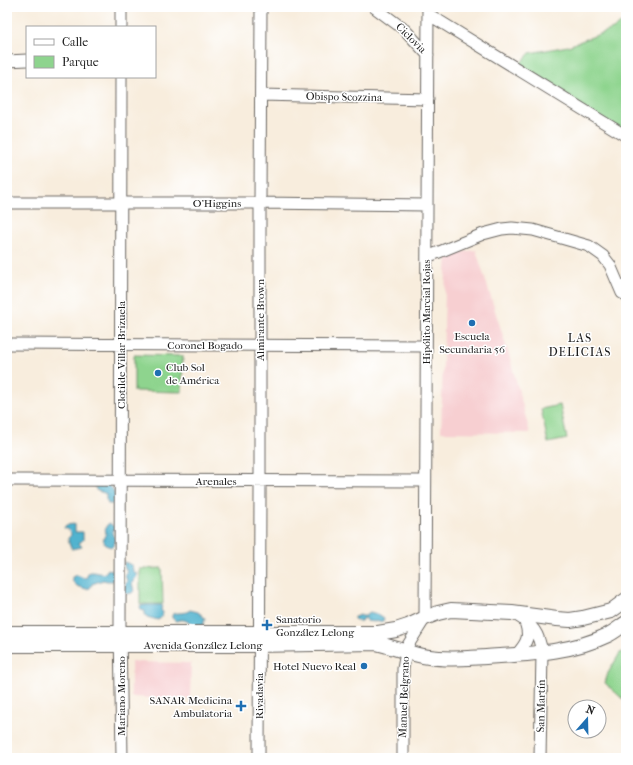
<svg xmlns="http://www.w3.org/2000/svg" width="633" height="765" font-family="'IM FELL French Canon',serif">
<style>
.built{fill:#f7cfd1}
.green{fill:#8ed48e;stroke:#557855}
.water{fill:#51b3cf;stroke:#366876}
.lines{fill:none;stroke-linecap:round;stroke-linejoin:round}
.minor-casing{stroke:#696560;stroke-width:13}
.major-casing{stroke:#696560;stroke-width:16}
.minor{stroke:#fff;stroke-width:11}
.major{stroke:#fff;stroke-width:14}
.poi-dot{fill:#1f6fb2;stroke:#fff;stroke-width:1.5}
.labels{text-anchor:middle;dominant-baseline:central;stroke-width:3;stroke-linejoin:round;paint-order:stroke}
.street-label{font-size:11px;fill:#1c1c1c;stroke:#fff}
.poi-label{font-size:11px;fill:#1c1c1c;stroke:#fff;text-anchor:start}
.neighbourhood-label{font-size:12px;letter-spacing:1px;fill:#1c1c1c;stroke:#fff}
</style>
<rect width="100%" height="100%" fill="#fff"/>
<filter id="ink" filterUnits="userSpaceOnUse"><feTurbulence type="fractalNoise" baseFrequency=".025" numOctaves="2"/><feDisplacementMap in="SourceGraphic" scale="8" xChannelSelector="R" yChannelSelector="G"/><feConvolveMatrix kernelMatrix="1 2 1 2 8 2 1 2 1" color-interpolation-filters="sRGB"/></filter>
<filter id="wash" filterUnits="userSpaceOnUse"><feTurbulence type="fractalNoise" baseFrequency=".012" numOctaves="4" result="noise"/><feDisplacementMap in="SourceGraphic" scale="16" xChannelSelector="R" yChannelSelector="G"/><feGaussianBlur stdDeviation="0.9" result="paint"/><feColorMatrix in="noise" values="0 0 0 0 0 0 0 0 0 0 0 0 0 0 0 0 0 1.4 0 .05"/><feComposite in="paint" operator="in"/></filter>
<g filter="url(#wash)">
<rect width="100%" height="100%" fill="#f8eddd"/>
<path class="built" d="M476,250L509,355L530,433L441,432L445,292L447,254Z
M131,662L191,663L190,699L131,697Z"/>
<path class="green" d="M626,20V136L516,68L530,53L568,46L613,29Z
M134,355L183,356L182,392L134,391Z
M560,405L567,439L548,443L541,409Z
M162,568L163,604H140V569Z
M626,651V702L605,683L608,673L620,653Z"/>
<path class="water" d="M96,484C112,485 115,487 115,503L114,504H108L106,499V494C103,492 99,492 96,490L95,486Z
M109,523L115,527L112,533C115,539 116,539 114,546C109,548 104,545 103,539L106,534C105,529 105,527 108,524Z
M75,524V532H83V540L79,543L82,547L72,549L69,543L68,538L71,535V533L67,529L64,528L66,525Z
M124,562L132,565L133,571L136,573L137,576L132,583L134,591L132,593L126,594L124,592L125,585L127,581L125,576L127,572L124,566Z
M108,569L116,572L117,579L114,581H107L103,580L92,584L90,588L86,589L77,586L72,581V577L77,575L84,578L87,577L88,573C94,570 99,575 105,573Z
M146,605H162L161,610L163,612C163,615 161,618 158,620L147,617L145,614V611L141,610L140,606Z
M190,610L198,612L204,617L205,620L202,626C190,628 188,616 176,621L172,618V615C177,611 184,615 190,610Z
M370,612C376,614 379,614 384,618L383,621C379,622 371,622 366,621V618L362,619L361,621H358L354,619V617L360,615L362,616H366L367,614Z"/>
</g>
<g filter="url(#ink)">
<g class="lines">
<defs>
<path id="minor" d="M374,7L405,30L428,55
M428,14L626,136
M121,27V7
M7,61L27,60
M121,77L120,628L122,758
M261,95L428,99
M7,203H260L427,205
M427,257L483,234L502,229L512,228L533,230L589,246L603,256L610,265L622,293L626,295
M7,344L426,346
M7,480L425,481
M516,615C533,625 539,633 542,653L540,758
M516,655C527,643 531,636 524,620
M259,758L260,492V203L261,7
M403,758V669L406,652L408,645L425,618L428,7"/>
<path id="major" d="M7,633H378L396,630L408,626L425,618L438,613L451,610L512,613L557,619L570,620L583,618L611,611L626,600
M7,645H254L376,643C394,647 411,655 429,657C448,660 467,658 486,657C527,654 571,653 608,635C614,632 620,627 626,623"/>
</defs>
<use href="#minor" class="minor-casing"/>
<use href="#major" class="major-casing"/>
<use href="#minor" class="minor"/>
<use href="#major" class="major"/>
</g>
</g>
<g class="poi-dot">
<circle cx="472" cy="323" r="4"/>
<circle cx="158" cy="373" r="4"/>
<path d="M265 619h4v4h4v4h-4v4h-4v-4h-4v-4h4z"/>
<circle cx="364" cy="666" r="4"/>
<path d="M239 700h4v4h4v4h-4v4h-4v-4h-4v-4h4z"/>
</g>
<g class="labels">
<g class="street-label">
<text transform="translate(411 38) rotate(45)">Ciclovia</text>
<text transform="translate(344 97) rotate(1)">Obispo Scozzina</text>
<text x="217" y="203">O'Higgins</text>
<text transform="translate(426 312) rotate(-90)">Hipólito Marcial Rojas</text>
<text transform="translate(260 320) rotate(-90)">Almirante Brown</text>
<text x="205" y="345">Coronel Bogado</text>
<text transform="translate(121 355) rotate(-90)">Clotilde Villar Brizuela</text>
<text x="216" y="481">Arenales</text>
<text x="203" y="645">Avenida González Lelong</text>
<text transform="translate(121 696) rotate(-90)">Mariano Moreno</text>
<text transform="translate(259 696) rotate(-90)">Rivadavia</text>
<text transform="translate(404 697) rotate(-88)">Manuel Belgrano</text>
<text transform="translate(541 706) rotate(-89)">San Martín</text>
</g>
<g class="poi-label">
<text x="472" y="336" text-anchor="middle">Escuela<tspan x="472" dy="13">Secundaria 56</tspan></text>
<text x="166" y="367">Club Sol<tspan x="166" dy="13">de América</tspan></text>
<text x="276" y="619">Sanatorio<tspan x="276" dy="13">González Lelong</tspan></text>
<text x="356" y="666" text-anchor="end">Hotel Nuevo Real</text>
<text x="232" y="700" text-anchor="end">SANAR Medicina<tspan x="232" dy="13">Ambulatoria</tspan></text>
</g>
<g class="neighbourhood-label">
<text x="580" y="338">LAS<tspan x="580" dy="14">DELICIAS</tspan></text>
</g>
</g>
<rect width="633" height="765" fill="none" stroke="#fff" stroke-width="24"/>
<rect x="26" y="26" width="130" height="52" fill="#ffffff" stroke="#a4a4a4"/>
<rect x="34" y="39" width="20" height="6" fill="#ffffff" stroke="#a4a4a4"/>
<text x="62" y="46" font-size="12" fill="#1c1c1c">Calle</text>
<rect x="34" y="56" width="20" height="12" fill="#8ed48e" stroke="#a4a4a4"/>
<text x="62" y="66" font-size="12" fill="#1c1c1c">Parque</text>
<g transform="translate(587 719) rotate(20)"><circle r="19" fill="#ffffff" stroke="#a4a4a4"/>
<path d="M0-3L7 15L0 10L-7 15Z" fill="#1f6fb2"/>
<text y="-6" font-size="11" font-weight="bold" text-anchor="middle" fill="#1c1c1c">N</text>
</g>
</svg>
